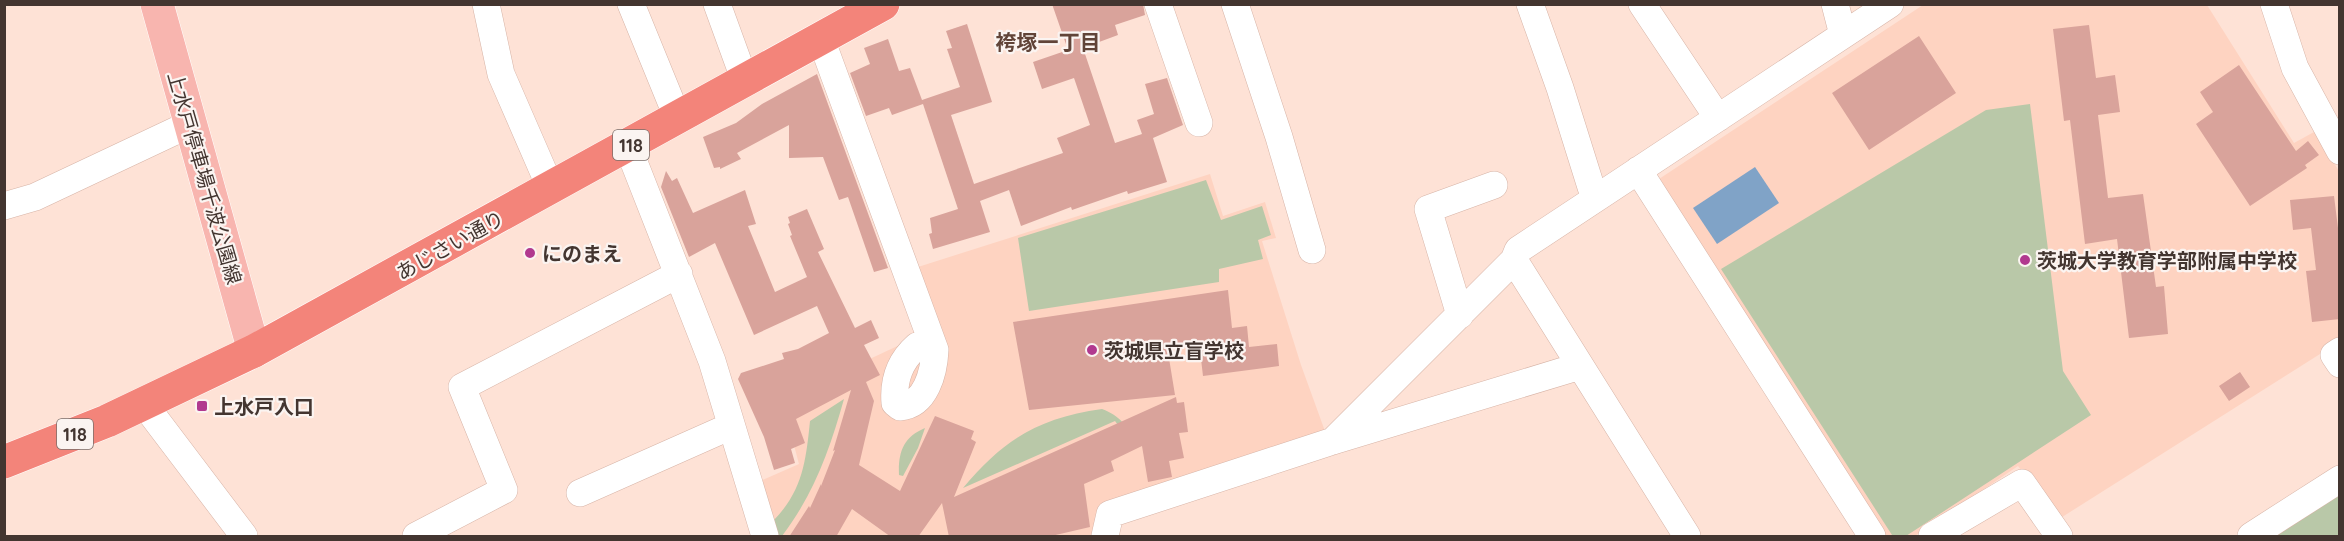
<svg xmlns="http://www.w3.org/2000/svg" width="2344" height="541" font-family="Quicksand,'Noto Sans JP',sans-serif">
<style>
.built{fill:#fed3c1}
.green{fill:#b9c8a8}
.water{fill:#80a3c7}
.building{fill:#d9a39b}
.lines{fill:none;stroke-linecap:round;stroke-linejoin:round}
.minor-casing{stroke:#d7b4a7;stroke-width:28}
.major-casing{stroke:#fff;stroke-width:34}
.highway-casing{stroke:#fff;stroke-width:34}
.minor{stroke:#fff;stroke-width:27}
.major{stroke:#f8b5af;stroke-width:33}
.highway{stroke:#f3847a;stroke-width:33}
.poi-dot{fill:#b1398f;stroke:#fbf4f1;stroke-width:2}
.labels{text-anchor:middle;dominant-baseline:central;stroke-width:4.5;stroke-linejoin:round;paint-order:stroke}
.shield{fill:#fbf4f1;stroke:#7a6e6a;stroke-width:1.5}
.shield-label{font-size:18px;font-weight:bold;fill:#433530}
.street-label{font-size:20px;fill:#433530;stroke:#fbf4f1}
.poi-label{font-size:20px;font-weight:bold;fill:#433530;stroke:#fbf4f1;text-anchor:start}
.neighbourhood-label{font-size:21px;font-weight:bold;fill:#614438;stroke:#fbf4f1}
</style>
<rect width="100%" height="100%" fill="#fee2d6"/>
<path class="built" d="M1923,5H2207L2294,143L2314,132L2339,171V342L2059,519L2018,466L1915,536H1884L1659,179Z
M1210,174L1223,216L1265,202L1276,238L1262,241L1301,365L1326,434L1104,506L1097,536H772L756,483L799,464L782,400L921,335L918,267Z"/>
<path class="green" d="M2030,104L2063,371L2091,415L1906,536L1892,535L1721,269L1986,110Z
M1206,180L1221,220L1262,206L1271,235L1258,240L1263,259L1219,269V282L1029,311L1018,238Z
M844,399C830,449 814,494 782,536H778L774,520C803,490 806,460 810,421Z
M1102,409C1120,416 1128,425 1132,444L1115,421L963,488C1004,439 1039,418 1102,409Z
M925,428L918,448L903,476L899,475C898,453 903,437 925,428Z
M2339,487V536H2266Z"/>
<path class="water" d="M1755,167L1779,203L1717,244L1693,208Z"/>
<path class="building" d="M1052,4H1143L1145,15L1115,25L1118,35L1083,48L1115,143L1142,134L1137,120L1154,114L1145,84L1167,78L1183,125L1153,138L1167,182L1128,194L1127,191L1072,210L1071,207L1021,226L1009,190L980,201L990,232L933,249L929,234L932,233L930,218L958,209L923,104L892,115L889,108L866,116L850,73L870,64L864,48L888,39L899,71L910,68L922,100L960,87L947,49L952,48L946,31L967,24L992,102L951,115L974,184L1063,153L1057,138L1090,125L1074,78L1042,89L1033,62L1068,50Z
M2089,25L2096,78L2115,75L2120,112L2098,115L2108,198L2143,194L2156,287L2164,286L2168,334L2129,338L2117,239L2085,244L2070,120L2064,121L2053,29Z
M1919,36L1956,93L1869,150L1832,93Z
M2239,65L2296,151L2308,141L2319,155L2305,165L2307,168L2250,206L2196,124L2213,112L2200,92Z
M817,74L888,268L874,272L848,197L839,200L823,157L789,158V125L737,153L741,159L720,169V167L714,168L703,137L736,123L762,104Z
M666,171L672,181L677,178L693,213L745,190L756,224L748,226L775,292L807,277L790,236L792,235L788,224L790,223L788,217L807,209L824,249L818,252L855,328L871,320L879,338L864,345L880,375L866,382L874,401L859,465L900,491L935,416L974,431L971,439L976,442L954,497L1176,397L1177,403L1184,402L1188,432L1179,433L1184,458L1169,461L1172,477L1148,482L1142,446L1111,461L1114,471L1084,484L1090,527L1047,537H949L942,503L918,537H891L852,509L836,537H789L809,506L810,508L821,484V486L835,450L833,451L851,390L796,419L805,443L791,449L795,463L774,470L764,437L738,379L741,373L784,359L782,353L798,349L829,333L817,306L754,335L715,243L689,257L661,187Z
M2334,196L2340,244V319L2312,322L2306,271L2316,270L2311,228L2293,230L2290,200Z
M1228,290L1232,328L1247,326L1249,347L1277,344L1279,366L1203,376L1199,342L1167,346L1175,395L1029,410L1013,322Z
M2240,372L2250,387L2229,401L2219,386Z"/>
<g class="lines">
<defs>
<path id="minor" d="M486,4L501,74L551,189
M631,4L678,119
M717,4L745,81
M1158,4L1199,123
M1235,4L1279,137L1312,250
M1530,4L1560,88L1591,187L1597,197
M1642,4L1718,118
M1835,4L1843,35
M2274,4L2295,68L2340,151
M821,39L935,350C934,372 926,405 900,407L895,403C893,379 900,361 917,346H932
M628,147L712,361L765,536
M1638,170L1872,536
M4,206L35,197L190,124
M1514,260L1687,536
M1460,315L1428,209L1494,185
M2340,351L2334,355L2340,364
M144,404L244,536
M1333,441L1514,260L1518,250L1890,4
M580,493L731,426
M416,536L504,490L462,387L679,274
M1105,536L1110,514L1333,441L1580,366
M1932,536L2022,483L2059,536
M2251,536L2340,479"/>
<path id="major" d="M157,4L254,351"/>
<path id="highway" d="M4,462L107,421L254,351L883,4"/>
</defs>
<use href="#minor" class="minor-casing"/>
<use href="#major" class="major-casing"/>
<use href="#highway" class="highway-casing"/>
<use href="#minor" class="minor"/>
<use href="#major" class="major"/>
<use href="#highway" class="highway"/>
</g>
<g class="poi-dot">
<circle cx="530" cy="253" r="6"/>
<circle cx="2025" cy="260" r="6"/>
<circle cx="1092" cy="350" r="6"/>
<rect x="196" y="400" width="12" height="12" rx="3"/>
</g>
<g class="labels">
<g class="shield">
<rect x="613" y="130" width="36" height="30" rx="4.5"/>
<rect x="57" y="419" width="36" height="30" rx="4.5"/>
</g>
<g class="shield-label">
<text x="631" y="145">118</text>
<text x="75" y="434">118</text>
</g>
<g class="street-label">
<text transform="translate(205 178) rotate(74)">上水戸停車場千波公園線</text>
<text transform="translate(450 245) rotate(-29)">あじさい通り</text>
</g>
<g class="poi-label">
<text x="542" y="253">にのまえ</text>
<text x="2037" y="260">茨城大学教育学部附属中学校</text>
<text x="1104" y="350">茨城県立盲学校</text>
<text x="214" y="406">上水戸入口</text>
</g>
<g class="neighbourhood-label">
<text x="1048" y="42">袴塚一丁目</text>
</g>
</g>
<rect width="2344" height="541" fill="none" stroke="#433530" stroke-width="12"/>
</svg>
